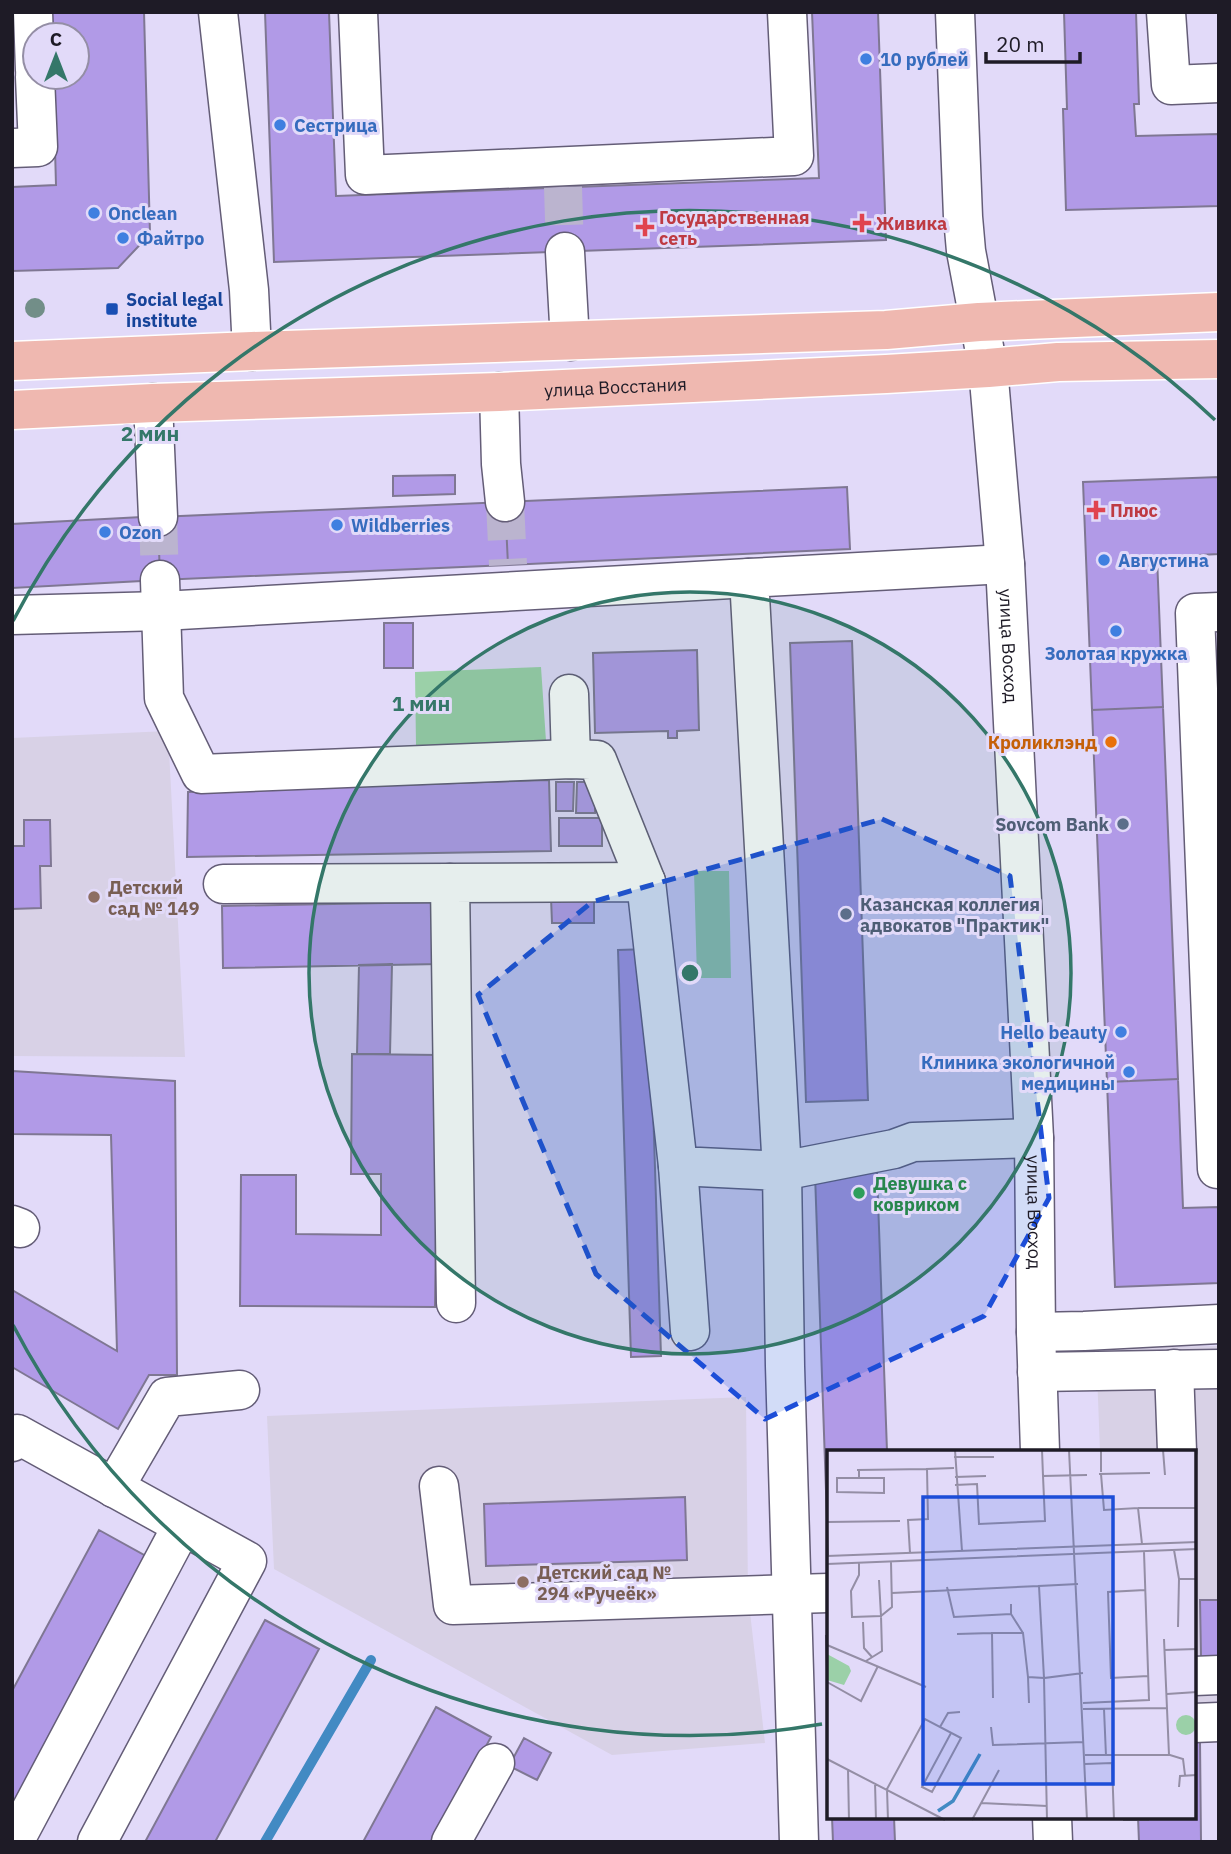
<svg xmlns="http://www.w3.org/2000/svg" width="1231" height="1854" font-family="'IBM Plex Sans',sans-serif">
<style>
.education{fill:#d8d1e6}
.green{fill:#9bd0a8}
.lines{fill:none;stroke-linecap:round;stroke-linejoin:round}
.stream{stroke:#428ac3;stroke-width:10}
.building{fill:#b19ae7;stroke:#7f7793;stroke-width:2}
.minor-tunnel{stroke:#bbb4cf;stroke-width:38;stroke-dasharray:38 19;stroke-linecap:butt}
.minor-casing{stroke:#645d77;stroke-width:41}
.major-casing{stroke:#fff;stroke-width:41}
.minor{stroke:#fff;stroke-width:38}
.major{stroke:#efb8b0;stroke-width:38}
.tree{fill:#728e88}
.marked{fill:#1d4ed8;fill-opacity:0.2;stroke:#1d4ed8;stroke-width:5;stroke-dasharray:14 9;stroke-linejoin:round}
.ring{fill:none;stroke:#347769;stroke-width:3.5}
.shop-dot{fill:#3f7fe0;stroke:#e2daf9;stroke-width:2.5}
.health-dot{fill:#e0444e;stroke:#e2daf9;stroke-width:2.5}
.transit-dot{fill:#1a4fb4;stroke:#e2daf9;stroke-width:2.5}
.food-dot{fill:#e8710a;stroke:#e2daf9;stroke-width:2.5}
.service-dot{fill:#5c6f8a;stroke:#e2daf9;stroke-width:2.5}
.education-dot{fill:#8d6e63;stroke:#e2daf9;stroke-width:2.5}
.leisure-dot{fill:#2e9e5b;stroke:#e2daf9;stroke-width:2.5}
.labels{text-anchor:middle;dominant-baseline:central;stroke-width:6;stroke-linejoin:round;paint-order:stroke}
.shop-label{font-size:18px;font-weight:bold;fill:#366cbe;stroke:#e2daf9;text-anchor:start}
.health-label{font-size:18px;font-weight:bold;fill:#be3a42;stroke:#e2daf9;text-anchor:start}
.transit-label{font-size:18px;font-weight:bold;fill:#164399;stroke:#e2daf9;text-anchor:start}
.street-label{font-size:18px;fill:#1e1b26;stroke:#e2daf9}
.food-label{font-size:18px;font-weight:bold;fill:#c56008;stroke:#e2daf9;text-anchor:end}
.service-label{font-size:18px;font-weight:bold;fill:#4e5e75;stroke:#e2daf9;text-anchor:end}
.education-label{font-size:18px;font-weight:bold;fill:#785e54;stroke:#e2daf9;text-anchor:start}
.leisure-label{font-size:18px;font-weight:bold;fill:#27864d;stroke:#e2daf9;text-anchor:start}
.inset-river{fill:none;stroke:#428ac3;stroke-width:3.5}
.inset-road{fill:none;stroke:#948ea5;stroke-width:2}
.view{fill:#1d4ed8;fill-opacity:0.15;stroke:#1d4ed8;stroke-width:3.5}
.inset-edge{fill:none;stroke:#1e1b26;stroke-width:3.5}
.centre{fill:#347769;stroke:#e2daf9;stroke-width:3.5}
.ring-label{font-size:21px;text-anchor:middle;font-weight:bold;fill:#347769;stroke:#e2daf9;stroke-width:6;stroke-linejoin:round;paint-order:stroke}
</style>
<rect width="100%" height="100%" fill="#e2daf9"/>
<path class="education" d="M168,731L185,1057L12,1056V738Z
M1219,1346V1706L1194,1705V1451H1100L1096,1347Z
M746,1397L748,1595L765,1743L612,1755L274,1569L267,1416Z"/>
<path class="green" d="M541,667L546,741L416,746L415,672Z
M694,871H729L731,978H697Z"/>
<g class="lines">
<path class="stream" d="M265,1842L371,1660"/>
</g>
<path class="building" d="M51,12H144L150,234L118,268L12,271V187L56,185L53,77H77V35H52Z
M265,12H329L336,196L819,178L812,12H878L886,240L274,262Z
M1064,12H1136L1139,104H1134L1136,136L1219,134V206L1066,210L1063,109H1067Z
M455,475V494L393,496V476Z
M1219,477V554L1157,557L1163,707L1092,710L1083,482Z
M847,487L850,549L508,565L505,502Z
M505,502L508,565L160,580L158,517Z
M142,517H158L160,580L12,588V524Z
M384,623H413V668H384Z
M852,641L868,1100L806,1102L790,643Z
M697,650L699,730L677,731V738H668V731L595,733L593,653Z
M1163,707L1178,1079L1107,1082L1092,710Z
M549,780L551,851L187,857L188,792Z
M556,782H574L573,811H556Z
M577,782H595V813H576Z
M559,818H602V846H559Z
M24,820H50L51,866H40L41,908L12,909V846H24Z
M551,898H594V923H552Z
M438,902L439,964L223,968L222,906Z
M648,949L661,1356L631,1357L618,950Z
M392,964L390,1054H357L359,965Z
M352,1054L438,1055L435,1307L240,1306L241,1175H296V1234L381,1235V1174H351Z
M12,1071L175,1081L177,1375H149L118,1429L12,1367V1290L117,1351L111,1135L12,1134Z
M1178,1079L1183,1208L1219,1207V1283L1115,1287L1107,1082Z
M877,1172L887,1451H828V1549L815,1174Z
M685,1497L687,1560L486,1566L484,1504Z
M99,1530L153,1560L12,1822V1691Z
M1200,1600H1219V1657H1201Z
M265,1620L319,1649L215,1842H145Z
M826,1636H828V1717L827,1671Z
M436,1707L491,1737L434,1842H363Z
M524,1738L551,1753L537,1780L509,1766Z
M1194,1742H1200L1201,1842H1139L1138,1817H1194Z
M832,1817H894L895,1842H833Z"/>
<g class="lines">
<path class="minor-tunnel" d="M563,187L565,252
M505,502L508,565
M158,517L160,580"/>
<defs>
<g id="minor">
<path d="M33,12L35,70"/>
<path d="M218,12L249,290L252,351"/>
<path d="M358,12L365,175L794,156L787,12"/>
<path id="s1" d="M955,12L963,217L966,251L988,368L1005,564L1034,1138L1036,1332L1040,1451"/>
<path d="M1166,12L1171,85L1219,83"/>
<path d="M12,148L38,147L35,77"/>
<path d="M565,252L570,341"/>
<path d="M499,392L501,464L505,502"/>
<path d="M153,403L158,517"/>
<path d="M1005,564L749,578L782,1171L894,1149L913,1142L1034,1138"/>
<path d="M160,580L164,698L201,774L571,759L597,760L646,882"/>
<path d="M1219,612L1195,613L1217,1169H1219"/>
<path d="M12,615L162,611L749,578"/>
<path d="M569,694L571,759"/>
<path d="M223,884L450,883"/>
<path d="M678,1166L690,1331"/>
<path d="M12,1225L20,1228"/>
<path d="M456,1303L450,883L646,882L678,1166L782,1171L785,1366L799,1842"/>
<path d="M1036,1332L1084,1331L1219,1324"/>
<path d="M1174,1369L1177,1451"/>
<path d="M1037,1372L1219,1369"/>
<path d="M12,1442L17,1434L247,1561L97,1842"/>
<path d="M439,1486L453,1605L828,1593"/>
<path d="M114,1488L167,1397L240,1390"/>
<path d="M1194,1676L1219,1675"/>
<path d="M1194,1723L1219,1722"/>
<path d="M1052,1817L1053,1842"/>
<path d="M14,1842L182,1526"/>
<path d="M451,1842L495,1763"/>
</g>
<g id="major">
<path d="M12,361L252,351L886,330L979,322L1219,312"/>
<path id="s2" d="M12,410L153,403L499,392L886,374L988,368L1058,362L1219,359"/>
</g>
</defs>
<use href="#minor" class="minor-casing"/>
<use href="#major" class="major-casing"/>
<use href="#minor" class="minor"/>
<use href="#major" class="major"/>
</g>
<circle class="tree" cx="35" cy="308" r="10"/>
<path class="marked" d="M882,819L1010,876L1049,1198L984,1316L765,1419L596,1274L478,995L592,902Z"/>
<circle cx="690" cy="973" r="381" fill="#347769" fill-opacity=".12"/>
<g class="ring">
<circle cx="690" cy="973" r="381"/>
<path d="M822 1724A763 763 0 0 1 13 1325M13 621A763 763 0 0 1 1215 420"/>
</g>
<g class="shop-dot">
<circle cx="866" cy="59" r="7"/>
<circle cx="280" cy="125" r="7"/>
<circle cx="94" cy="213" r="7"/>
<circle cx="123" cy="238" r="7"/>
<circle cx="337" cy="525" r="7"/>
<circle cx="105" cy="532" r="7"/>
<circle cx="1104" cy="560" r="7"/>
<circle cx="1116" cy="631" r="7"/>
<circle cx="1121" cy="1032" r="7"/>
<circle cx="1129" cy="1072" r="7"/>
</g>
<g class="health-dot">
<path d="M858.5 212.5h7v7h7v7h-7v7h-7v-7h-7v-7h7z"/>
<path d="M641.5 216.5h7v7h7v7h-7v7h-7v-7h-7v-7h7z"/>
<path d="M1092.5 499.5h7v7h7v7h-7v7h-7v-7h-7v-7h7z"/>
</g>
<rect class="transit-dot" x="105" y="302" width="14" height="14" rx="3.5"/>
<circle class="food-dot" cx="1111" cy="742" r="7"/>
<g class="service-dot">
<circle cx="1123" cy="824" r="7"/>
<circle cx="846" cy="914" r="7"/>
</g>
<g class="education-dot">
<circle cx="94" cy="897" r="7"/>
<circle cx="523" cy="1582" r="7"/>
</g>
<circle class="leisure-dot" cx="859" cy="1193" r="7"/>
<g class="labels">
<g class="shop-label">
<text x="880" y="59">10 рублей</text>
<text x="294" y="125">Сестрица</text>
<text x="108" y="213">Onclean</text>
<text x="137" y="238">Файтро</text>
<text x="351" y="525">Wildberries</text>
<text x="119" y="532">Ozon</text>
<text x="1118" y="560">Августина</text>
<text x="1116" y="653" text-anchor="middle">Золотая кружка</text>
<text x="1107" y="1032" text-anchor="end">Hello beauty</text>
<text x="1115" y="1062" text-anchor="end">Клиника экологичной<tspan x="1115" dy="21">медицины</tspan></text>
</g>
<g class="health-label">
<text x="659" y="217">Государственная<tspan x="659" dy="21">сеть</tspan></text>
<text x="876" y="223">Живика</text>
<text x="1110" y="510">Плюс</text>
</g>
<g class="transit-label">
<text x="126" y="299">Social legal<tspan x="126" dy="21">institute</tspan></text>
</g>
<g class="street-label">
<text stroke="none"><textPath href="#s2" startOffset="604">улица Восстания</textPath></text>
<text stroke="none"><textPath href="#s1" startOffset="637">улица Восход</textPath></text>
<text stroke="none"><textPath href="#s1" startOffset="1204">улица Восход</textPath></text>
</g>
<g class="food-label">
<text x="1097" y="742">Кроликлэнд</text>
</g>
<g class="service-label">
<text x="1109" y="824">Sovcom Bank</text>
<text x="860" y="904" text-anchor="start">Казанская коллегия<tspan x="860" dy="21">адвокатов "Практик"</tspan></text>
</g>
<g class="education-label">
<text x="108" y="887">Детский<tspan x="108" dy="21">сад № 149</tspan></text>
<text x="537" y="1572">Детский сад №<tspan x="537" dy="21">294 «Ручеёк»</tspan></text>
</g>
<g class="leisure-label">
<text x="873" y="1183">Девушка с<tspan x="873" dy="21">ковриком</tspan></text>
</g>
</g>
<g transform="translate(827 1450)">
<rect width="369" height="369" fill="#e2daf9"/>
<path d="M0,204L22,216L24,221L17,235L0,230ZM349 275a10 10 0 1 1 20 0a10 10 0 1 1-20 0Z" fill="#9bd0a8"/>
<path class="inset-river" d="M111,361L126,351L153,304"/>
<path class="inset-road" d="M128,0L135,101M215,0L216,26M242,0L260,370M274,0V22M336,0L338,25M127,7H167M30,20L100,19M32,20V28H10V42L57,43V28H32M272,24L323,23M274,24L277,60L311,58L315,94M128,27L159,26M128,35L150,34L152,74L218,71L216,26L260,25M311,58H370M0,72L73,71M0,79L1,106M347,100L352,129H370M83,103L81,70L101,69L100,19L127,18M0,106L370,92M32,113V125L24,141L25,167L54,166L52,130M0,114L370,99M251,134L212,136L217,228L256,223M120,137L127,167L184,164M318,140L281,142L284,228L321,226M65,143L212,136M184,154V164L196,183M36,172L37,198L45,207M351,177L352,129M130,184L165,183M337,189L342,305M0,195L99,237M337,200L370,199M39,211L55,201L54,166L65,157L64,112M201,227L202,253M0,232L34,251L51,216M340,244L370,242M166,248L165,183H196L201,227L217,228L220,370M256,253L322,250L317,102M256,259L340,258M277,259L279,306M113,277L121,263L133,262M164,277L166,295L257,292M258,305H343L356,309L358,325M0,309L118,370M258,314L285,313L287,370M21,319L22,370M48,333L49,370M352,337L353,326L370,325M154,353L220,356M61,370L60,339L98,269L134,288L105,342L95,337L124,283M145,370L172,320M296,370H322"/>
<path class="view" d="M96,47H286V334H96Z"/>
<rect width="369" height="369" class="inset-edge"/>
</g>
<circle cx="690" cy="973" r="10" class="centre"/>
<g class="ring-label">
<text x="150" y="441">2 мин</text>
<text x="421" y="711">1 мин</text>
</g>
<rect width="1231" height="1854" fill="none" stroke="#1e1b26" stroke-width="28"/>
<g transform="translate(56 56)"><circle r="33" fill="#e2daf9" stroke="#948ea5" stroke-width="2"/>
<path d="M0-5L12 26L0 18L-12 26Z" fill="#347769"/>
<text y="-10" font-size="19" font-weight="bold" text-anchor="middle" fill="#1e1b26">С</text>
</g>
<path d="M986 52v10h94v-10" fill="none" stroke="#1e1b26" stroke-width="3.5"/>
<text x="996" y="52" font-size="21" fill="#1e1b26" stroke="#e2daf9" stroke-width="5" paint-order="stroke">20 m</text>
</svg>
